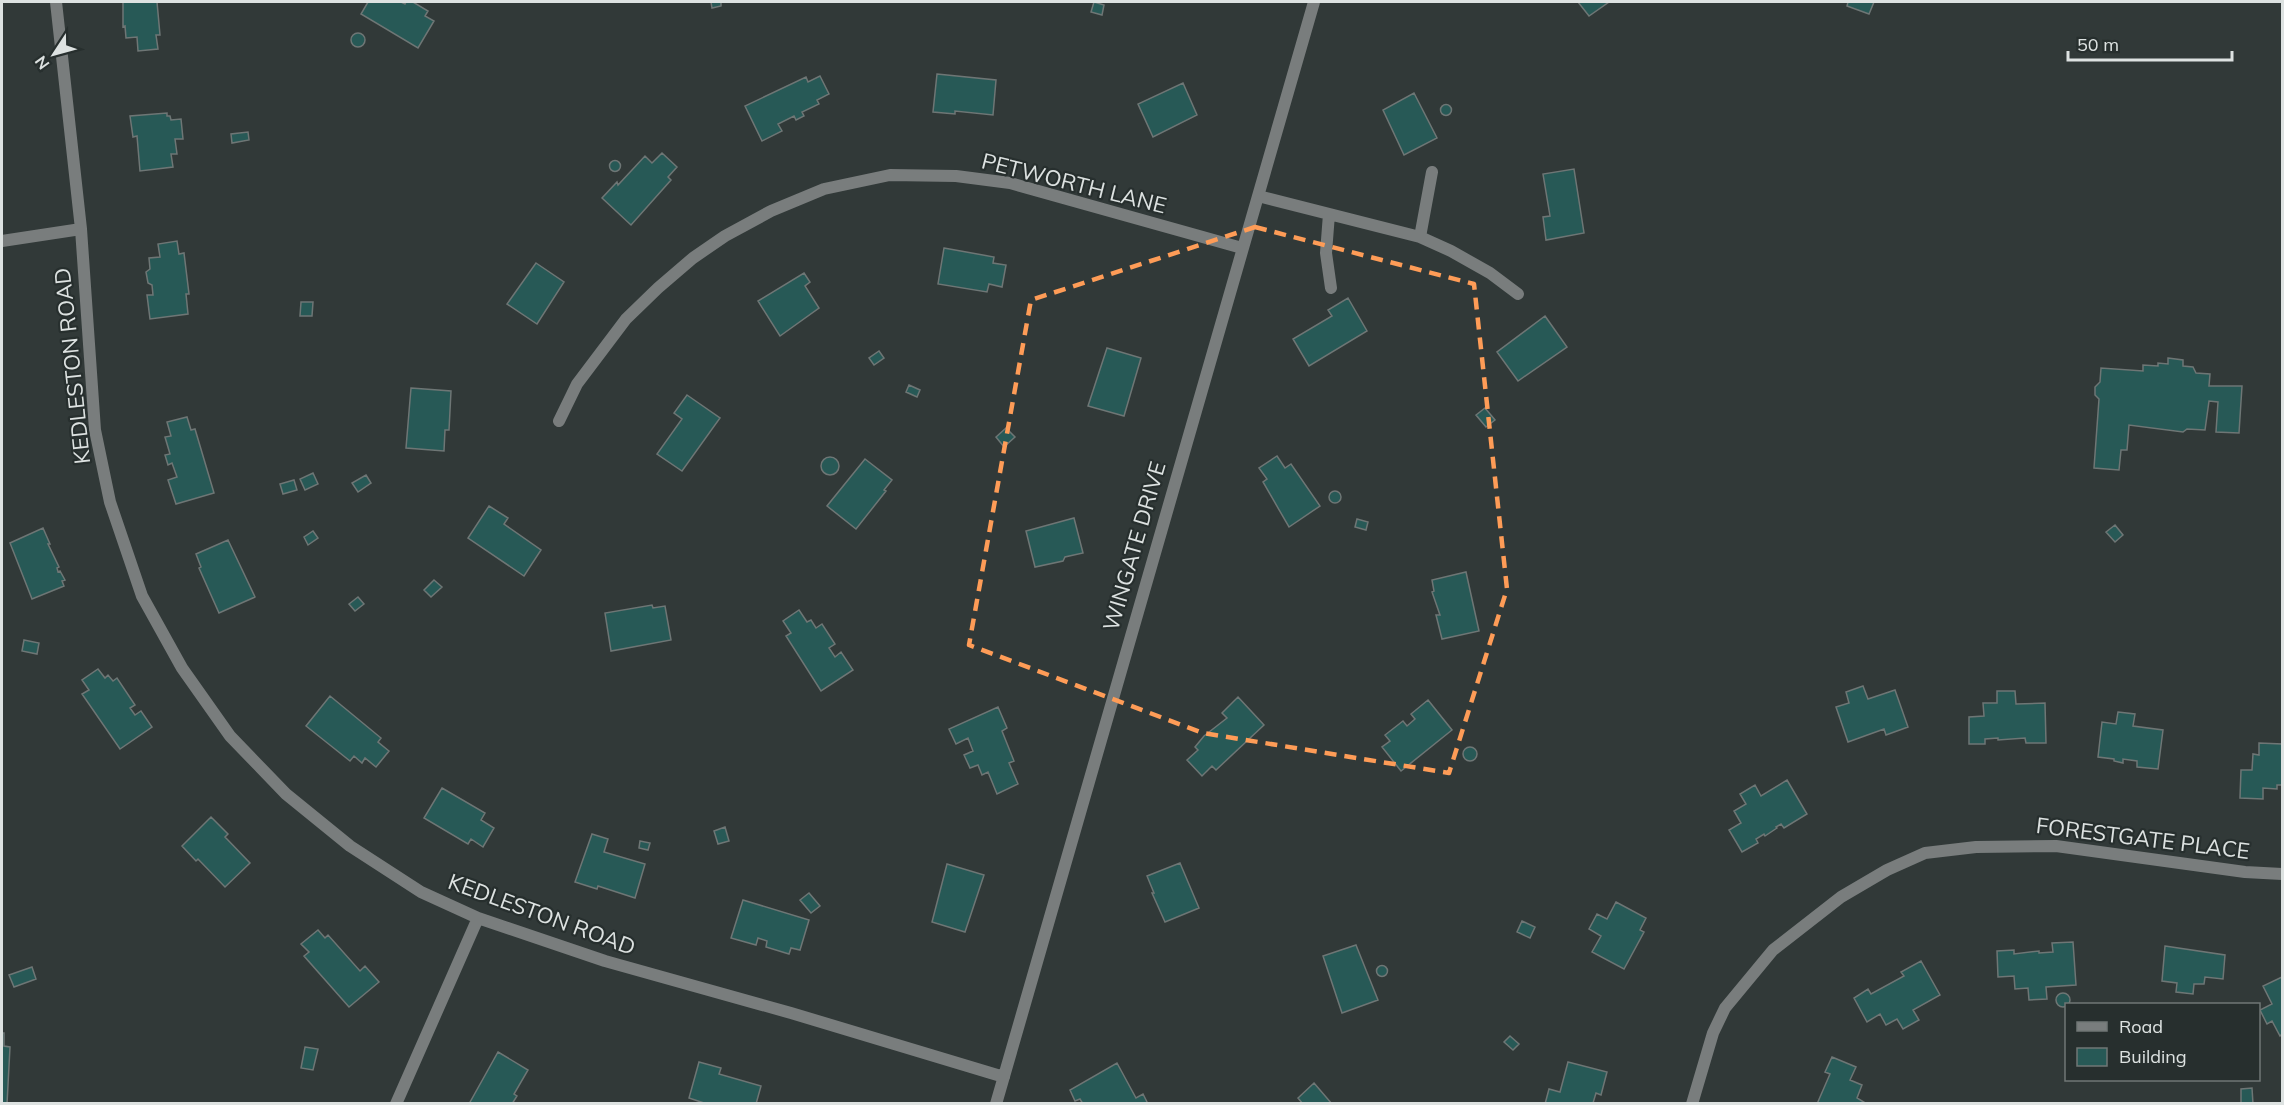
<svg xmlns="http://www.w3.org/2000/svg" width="2284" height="1105" font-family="Mulish,sans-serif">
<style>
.building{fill:#275956;stroke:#6e7675;stroke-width:1.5}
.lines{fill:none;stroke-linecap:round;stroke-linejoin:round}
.street{stroke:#797d7d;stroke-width:12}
.marked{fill:none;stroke:#fe9c57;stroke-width:4.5;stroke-dasharray:12 8;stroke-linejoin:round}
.labels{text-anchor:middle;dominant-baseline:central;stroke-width:4.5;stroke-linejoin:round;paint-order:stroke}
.street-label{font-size:22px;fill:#dde2e1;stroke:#272f2e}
</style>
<rect width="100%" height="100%" fill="#313938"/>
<path class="building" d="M116,2H157L160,35H156L158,49L138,51L137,37L126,38L125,26L123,27V2Z
M368,2H401L405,4L406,2H413L428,11L425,16L434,21L418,48L361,14Z
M711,2H721V6L712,8Z
M1094,2L1104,5L1102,15L1091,12Z
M1578,2H1609L1589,16Z
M1848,2H1874L1869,14L1847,6Z
M351 40a7 7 0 1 1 14 0a7 7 0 1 1-14 0Z
M937,74L996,80L993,115L955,111V114L933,112Z
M820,76L829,94L817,100L819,104L802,112L804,116L796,120L794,116L778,124L782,131L762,141L745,106L806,77L808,82Z
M1183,83L1197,115L1153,137L1138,104Z
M1414,93L1437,138L1404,155L1383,110Z
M1440.5 110a5.5 5.5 0 1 1 11 0a5.5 5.5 0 1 1-11 0Z
M167,113V116H170L171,120L181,119L183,139H175L177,154H171L173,167L140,171L137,136L133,137L130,116Z
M248,132L249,140L232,143L231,134Z
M662,153L677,167L668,177L671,180L631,225L602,198L617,182L618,185L645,156L652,163Z
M609.5 166a5.5 5.5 0 1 1 11 0a5.5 5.5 0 1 1-11 0Z
M1574,169L1584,233L1546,240L1543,217L1550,216L1543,174Z
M177,241L179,254L184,253L189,294H186L188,314L150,319L147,295H153L152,285L148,283L146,272L150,269L149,258L160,257L158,244Z
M944,248L994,257L993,263L1006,265L1002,287L989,284L987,292L938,284Z
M536,263L564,282L537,324L507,304Z
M804,273L810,282L805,286L819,308L780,336L758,301Z
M1348,298L1367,331L1309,366L1293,339L1332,316L1328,310Z
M301,302H313L312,316H300Z
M1545,316L1567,347L1518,381L1497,352Z
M1107,348L1141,358L1124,416L1088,406Z
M879,351L884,358L874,365L869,358Z
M2168,358L2183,360V366L2193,367L2196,373L2210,374L2209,386H2242L2239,433L2216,432L2218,402L2209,401L2205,430L2187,429L2183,432L2129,425L2127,450H2121L2119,470L2094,468L2099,399L2095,395V387L2100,382L2101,368L2143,371V365L2158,366V363L2168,364Z
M909,385L920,390L917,397L906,392Z
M411,388L451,391L449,430H445L444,451L406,448Z
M687,395L720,418L682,471L657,454L682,419L674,413Z
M1485,408L1495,420L1486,427L1476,415Z
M187,417L191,430L195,429L214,493L176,504L168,480L177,477L172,463L168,465L165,455L170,454L165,437L171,436L167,422Z
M1006,428L1015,437L1004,447L996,437Z
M1277,456L1285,468L1291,464L1320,506L1289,527L1263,482L1267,479L1259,468Z
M821 466a9 9 0 1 1 18 0a9 9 0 1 1-18 0Z
M865,459L892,480L884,490L886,491L856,529L827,506Z
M313,473L318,484L305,490L300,479Z
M366,475L371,483L358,492L352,483Z
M294,480L297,490L283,494L280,484Z
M1329 497a6 6 0 1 1 12 0a6 6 0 1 1-12 0Z
M489,506L508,518L504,524L541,550L524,576L468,538Z
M1074,518L1083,553L1065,557L1063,561L1035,567L1026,531Z
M1357,519L1368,522L1366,530L1355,527Z
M2115,525L2123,535L2115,542L2106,532Z
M43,528L50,544H48L59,567L57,568L58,572L60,571L65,580L62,581L64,586L32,599L10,543Z
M313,531L318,538L308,545L304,537Z
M228,540L255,597L219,613L199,568L201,567L196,554Z
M1466,572L1479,631L1442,639L1436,615H1440L1432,592L1434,591L1432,580Z
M434,580L442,587L431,597L424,590Z
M358,597L364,604L355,611L349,604Z
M652,605L653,608L665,606L671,640L611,651L605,613Z
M799,610L807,622L811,620L816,628L822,624L835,644L829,648L835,657L841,652L853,670L821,691L786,636L791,633L783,621Z
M24,640L39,643L37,654L22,651Z
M98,669L105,678L108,675L113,681L117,678L135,705L130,708L135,715L141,711L152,727L120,749L82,694L89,690L82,680Z
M1863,686L1868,699L1895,690L1908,727L1886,735L1884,729L1848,742L1836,707L1849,703L1846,692Z
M1997,691H2015L2016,704L2045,703L2046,743H2026L2025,738L1998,740V738L1985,739V744H1969V717L1984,716L1983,703H1997Z
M330,696L381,738L378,742L389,751L376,767L365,758L362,763L354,756L350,761L306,726Z
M1238,697L1264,725L1216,770L1212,766L1202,776L1187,760L1198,750L1195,747L1204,736L1227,718L1222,713Z
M1428,700L1452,730L1401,771L1382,747L1390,741L1385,735L1403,721L1407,726L1415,719L1411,714Z
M998,707L1007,728L1002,731L1014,761L1009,763L1018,784L997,794L988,772L982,775L978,765L970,768L964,755L973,751L968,738L956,744L949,729Z
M2118,712L2135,714L2133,726L2163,730L2158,769L2137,767V761L2123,759V763L2114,761V759L2098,757L2102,722L2116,724Z
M2259,743L2282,744V785H2277V789L2263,788V799L2240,798L2241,770H2252L2253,754L2259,755Z
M1463 754a7 7 0 1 1 14 0a7 7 0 1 1-14 0Z
M1787,780L1807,814L1784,828L1781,824L1776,827L1777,828L1765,836L1764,834L1756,839L1758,843L1742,852L1729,830L1741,823L1734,811L1746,804L1740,794L1755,785L1761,796Z
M442,788L485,813L481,820L494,828L483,847L471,839L468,844L424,818Z
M211,817L228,834L225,837L250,863L225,887L198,859L196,861L182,846Z
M725,827L729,841L718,844L714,831Z
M592,834L608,839L604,852L645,864L635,898L598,886L597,889L575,882Z
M640,841L650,843L648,850L639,848Z
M1180,863L1199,908L1165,922L1152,893H1154L1147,876Z
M947,864L984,875L965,932L932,922Z
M809,893L820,906L811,913L800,900Z
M743,900L809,920L800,950L791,948L789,954L766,947L767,941L758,938L756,945L731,938Z
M1616,902L1646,918L1640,930L1644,932L1624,969L1592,952L1601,936L1589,929L1597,914L1607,919Z
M1522,921L1535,927L1530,938L1517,932Z
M318,930L325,938L328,935L360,971L365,966L379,982L349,1007L304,956L309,952L301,944Z
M2073,942L2076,985L2046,987L2047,999L2029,1000L2028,988L2015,989L2014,976L1998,977L1997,951L2014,950V954L2039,951V953L2053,952L2052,943Z
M1356,945L1378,1000L1342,1013L1323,956Z
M2165,946L2225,955L2223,979L2205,977L2204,984H2194L2193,994L2176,992L2177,983L2162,981Z
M1921,961L1940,995L1913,1010L1919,1020L1903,1029L1897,1019L1886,1025L1880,1014L1867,1022L1854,998L1868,989L1871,994L1904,976L1901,972Z
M1376.5 971a5.5 5.5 0 1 1 11 0a5.5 5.5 0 1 1-11 0Z
M32,967L36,979L14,987L9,975Z
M2282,977V1034L2280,1036L2272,1021L2267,1024L2260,1010L2272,1004L2263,986Z
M2056 1000a7 7 0 1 1 14 0a7 7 0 1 1-14 0Z
M2,1033H4V1046L10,1047L7,1104H2Z
M1510,1036L1519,1044L1513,1050L1504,1042Z
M305,1047L318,1049L313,1070L301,1068Z
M498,1052L528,1070L514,1094L517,1096L512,1104H469Z
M1832,1057L1856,1067L1850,1080L1862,1085L1857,1098L1867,1104H1817L1830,1074L1825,1072Z
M699,1062L721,1068L719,1074L761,1086L756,1104H707L689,1098Z
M1568,1062L1607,1072L1601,1095L1596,1093L1593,1103L1595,1104H1545L1549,1089L1560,1092Z
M1117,1063L1136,1098L1143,1094L1148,1104H1083L1080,1099L1075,1101L1070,1090Z
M1314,1083L1332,1104H1303L1298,1098Z
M2252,1088L2253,1104H2241V1089Z"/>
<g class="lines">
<path class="street" d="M56,2L81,229L95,430L110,502L142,596L182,668L230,736L286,794L350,846L421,892L478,918L605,961L791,1013L1004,1077
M1258,196L1420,237L1451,251L1490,273L1518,294
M1329,214L1326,253L1331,288
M1420,237L1432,172
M2,241L81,229
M559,421L577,384L626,319L658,288L693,258L725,236L771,211L824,189L890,175L956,176L1010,183L1242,248
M396,1104L478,918
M996,1104L1314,2
M1692,1104L1713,1033L1725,1008L1773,950L1841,897L1887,870L1925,853L1976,847L2056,846L2245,872L2282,874"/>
</g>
<path class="marked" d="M1255,227L1474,284L1507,589L1449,773L1203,733L969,645L1031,300Z"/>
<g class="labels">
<g class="street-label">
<text transform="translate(1074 183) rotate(14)">PETWORTH LANE</text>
<text transform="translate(72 366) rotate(-96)">KEDLESTON ROAD</text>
<text transform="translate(1134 546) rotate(-74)">WINGATE DRIVE</text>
<text transform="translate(2143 838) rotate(7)">FORESTGATE PLACE</text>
<text transform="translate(542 914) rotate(20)">KEDLESTON ROAD</text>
</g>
</g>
<rect width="2284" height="1105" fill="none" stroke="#dde2e1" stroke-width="6"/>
<rect x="2065" y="1003" width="195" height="78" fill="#272f2e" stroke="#707776" stroke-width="1.5"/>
<rect x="2077" y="1022" width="30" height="9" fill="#797d7d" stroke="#707776" stroke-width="1.5"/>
<text x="2119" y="1033" font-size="18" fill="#dde2e1">Road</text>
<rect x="2077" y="1048" width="30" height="18" fill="#275956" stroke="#707776" stroke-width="1.5"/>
<text x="2119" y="1063" font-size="18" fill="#dde2e1">Building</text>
<g transform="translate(54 54) rotate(234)" stroke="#272f2e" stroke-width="4.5" paint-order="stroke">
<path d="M0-4.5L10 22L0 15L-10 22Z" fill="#dde2e1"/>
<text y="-9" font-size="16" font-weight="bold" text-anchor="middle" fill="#dde2e1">N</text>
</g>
<path d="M2068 51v9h164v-9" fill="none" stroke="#dde2e1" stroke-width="3"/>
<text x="2077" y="51" font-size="18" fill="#dde2e1" stroke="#272f2e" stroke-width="4.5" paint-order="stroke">50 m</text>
</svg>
